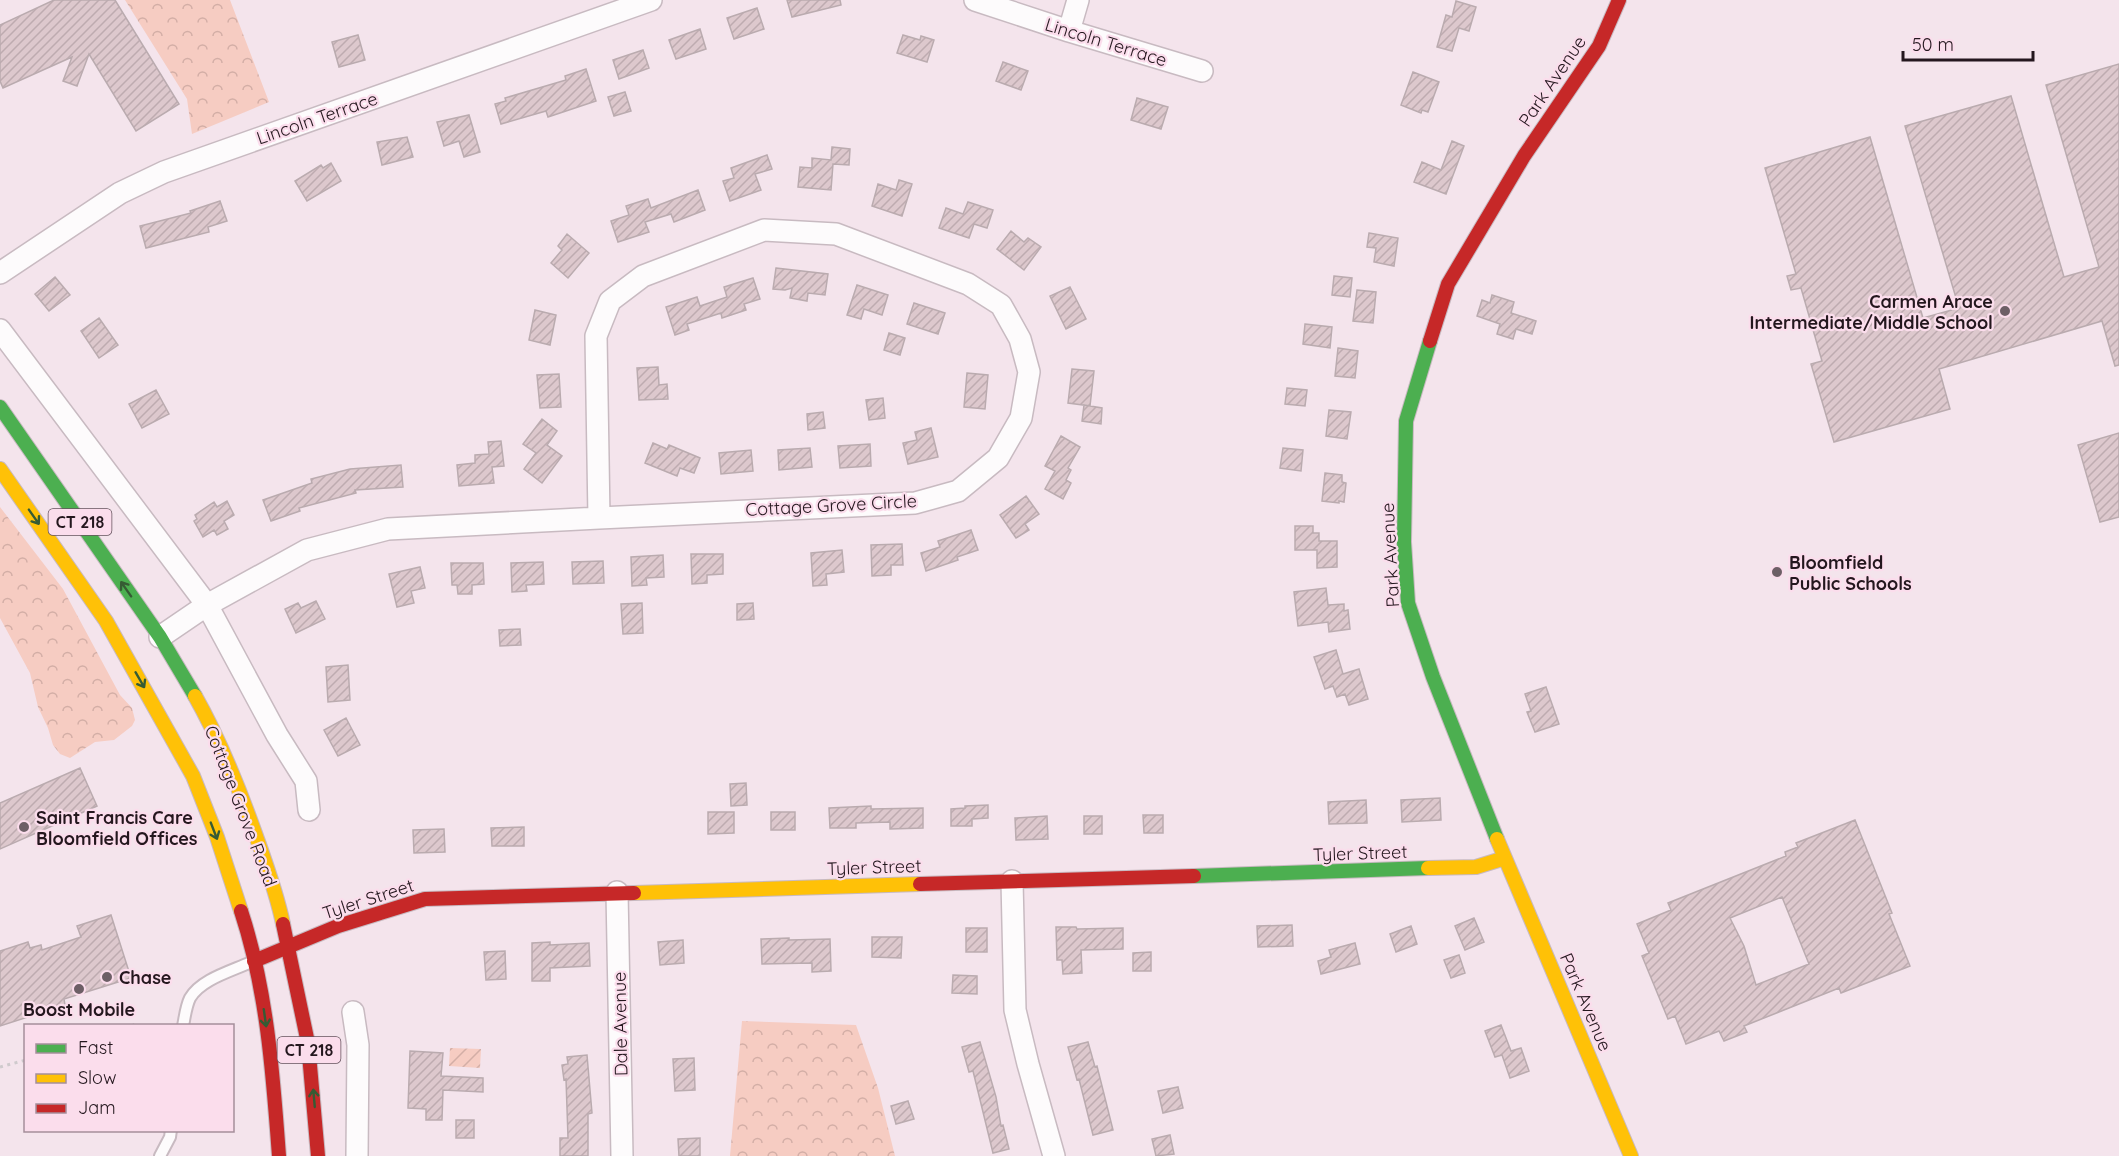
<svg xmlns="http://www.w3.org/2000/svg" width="2119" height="1156" font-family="Quicksand,sans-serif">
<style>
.forest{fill:url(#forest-crowns)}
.garden{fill:url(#garden-furrows)}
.building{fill:url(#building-hatch);stroke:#baabaf;stroke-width:1.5;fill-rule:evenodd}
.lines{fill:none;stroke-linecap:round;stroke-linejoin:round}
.lane-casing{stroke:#c8bac1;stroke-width:14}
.street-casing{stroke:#c8bac1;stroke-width:24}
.fast-casing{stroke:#c8bac1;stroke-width:16}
.slow-casing{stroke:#c8bac1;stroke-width:16}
.jam-casing{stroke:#c8bac1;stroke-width:16}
.path{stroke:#cfcacd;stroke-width:3;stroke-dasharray:3 4.5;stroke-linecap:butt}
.lane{stroke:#fdfbfc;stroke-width:10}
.street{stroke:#fdfbfc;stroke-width:21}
.fast{stroke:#4caf50;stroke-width:14}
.slow{stroke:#ffc107;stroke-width:14}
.jam{stroke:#c62828;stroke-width:14}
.oneway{stroke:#365b34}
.poi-dot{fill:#6d5f66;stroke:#fbddec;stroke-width:2}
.labels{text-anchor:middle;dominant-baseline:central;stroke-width:4.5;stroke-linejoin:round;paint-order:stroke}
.shield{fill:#fbddec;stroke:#64525c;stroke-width:1.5}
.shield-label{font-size:16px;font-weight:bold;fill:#24171e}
.street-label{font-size:18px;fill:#24171e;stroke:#fbddec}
.poi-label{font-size:18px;font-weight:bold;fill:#24171e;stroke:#fbddec;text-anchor:start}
</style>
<defs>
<pattern id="forest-crowns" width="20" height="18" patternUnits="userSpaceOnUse" patternTransform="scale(1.5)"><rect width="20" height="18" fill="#f6ccc2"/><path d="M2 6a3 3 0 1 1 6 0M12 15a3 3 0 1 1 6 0" fill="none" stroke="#d3aea6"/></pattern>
<pattern id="garden-furrows" width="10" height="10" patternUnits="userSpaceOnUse" patternTransform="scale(1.5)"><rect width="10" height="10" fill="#f6ccc2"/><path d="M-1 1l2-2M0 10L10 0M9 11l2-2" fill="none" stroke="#d3aea6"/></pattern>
<pattern id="building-hatch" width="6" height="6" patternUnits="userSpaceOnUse" patternTransform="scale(1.5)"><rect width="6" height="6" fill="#ddc8cd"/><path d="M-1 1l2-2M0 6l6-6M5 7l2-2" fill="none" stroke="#beabb0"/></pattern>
</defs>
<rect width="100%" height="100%" fill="#f4e4ec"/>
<path class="forest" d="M125,0H230L269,102L192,134L187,99Z
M0,507L63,589L120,695L132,708L135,720L132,726L114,740L95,742L70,758L60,754L53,745L48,728L38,707L30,673L0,618Z
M742,1021L856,1025L878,1088L895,1156H730Z"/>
<path class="garden" d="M450,1048L481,1049L480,1068L449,1066Z"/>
<path class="building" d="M54,0H115L179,104L136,131L89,54L77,86L63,81L72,57L3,88L0,81V25Z
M787,0H840L841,5L792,17Z
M1456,1L1476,7L1469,31L1459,28L1452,51L1437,47L1446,15L1452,17Z
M757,8L764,29L734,39L727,18Z
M700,29L706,49L676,59L669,40Z
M358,35L365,60L339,67L332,42Z
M903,35L920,40L921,36L934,40L927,62L897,53Z
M643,50L649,68L619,79L613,60Z
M1003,62L1028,71L1021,90L996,81Z
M2119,64V365L2115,366L2102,321L1939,369L1950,409L1834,442L1811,364L1822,361L1801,288L1791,290L1787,276L1796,274L1765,168L1870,137L1923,318L1959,308L1905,126L2011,96L2064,277L2099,267L2046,85Z
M586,69L596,101L548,117L546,111L501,124L495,104L506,101L505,98L566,80L565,76Z
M1413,72L1439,82L1428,112L1422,110L1421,113L1401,105Z
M625,92L631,111L614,116L608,97Z
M1137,98L1168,107L1161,129L1131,120Z
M469,115L480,152L464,157L459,141L444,146L437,122Z
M407,137L413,157L382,165L377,142Z
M1452,141L1464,146L1446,194L1414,182L1422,162L1441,170Z
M832,147L850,149L849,165L833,164L831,190L798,187L800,167L812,168V158L831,160Z
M767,155L772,169L755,174L761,190L730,201L723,181L734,178L731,168Z
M331,163L341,181L307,201L295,181L321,165L323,168Z
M899,180L912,184L902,216L872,206L878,184L896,190Z
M698,190L705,210L674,222L671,214L645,222L649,232L618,242L611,221L629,215L626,206L648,199L651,208Z
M220,201L227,221L208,227L209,232L146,248L140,226L191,213L190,211Z
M968,202L993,210L987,228L974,224L969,238L939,228L946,208L963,214Z
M1011,231L1024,242L1028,238L1041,247L1024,270L997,249Z
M1369,233L1398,238L1394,266L1374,262L1376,248L1367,247Z
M567,234L589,253L568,278L551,263L562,250L558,246Z
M776,268L828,274L825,295L808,293L807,301L790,298L792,288L785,290L773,289Z
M1334,276L1352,278L1350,297L1332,295Z
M55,277L70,295L49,311L35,294Z
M753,278L760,299L744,304L746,310L722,318L721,313L687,324L689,330L675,335L666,307L697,297L700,306L727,297L724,287Z
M857,285L888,295L882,315L864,309L861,319L847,315Z
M1070,287L1086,319L1066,329L1050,296Z
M1357,290L1376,292L1373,323L1353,321Z
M1492,295L1514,302L1511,313L1536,321L1532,334L1516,329L1513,339L1497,334L1500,324L1477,316L1482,300L1490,303Z
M914,303L945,313L938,334L907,324Z
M535,310L556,315L550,345L529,340Z
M99,318L118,345L99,358L81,331Z
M1305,324L1332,327L1330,348L1303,344Z
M889,333L905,338L900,355L884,350Z
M1338,348L1358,351L1355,378L1335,376Z
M658,367L659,385L667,384L668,399L639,400L637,368Z
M1072,369L1094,371L1090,406L1068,403Z
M967,373L988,375L985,409L964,407Z
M559,374L561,407L540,408L537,375Z
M1287,388L1307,390L1305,406L1285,404Z
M156,390L169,414L142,428L129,404Z
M883,398L885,418L869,420L866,400Z
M1084,405L1102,408L1101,424L1082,421Z
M1329,410L1351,412L1347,439L1326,436Z
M823,412L825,428L808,430L807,414Z
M542,419L557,431L547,445L562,456L542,483L524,469L536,453L523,444Z
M931,428L938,457L908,464L903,443L917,440L915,432Z
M2119,433V517L2100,522L2078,445Z
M1061,436L1080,447L1068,468L1071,470L1066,480L1071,483L1063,499L1045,489L1055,471L1045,466Z
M501,441L504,466L492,467L494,483L459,486L457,465L475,463V455L489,454L488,442Z
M653,443L667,449L669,445L700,458L694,473L680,468L677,476L645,463Z
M870,444L871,466L840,468L838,446Z
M810,448L812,467L779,470L778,450Z
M1283,448L1303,450L1301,471L1280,468Z
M751,450L753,471L721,474L719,453Z
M401,465L403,487L355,490L356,493L299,508L300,511L271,521L263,500L312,483L311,479L350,469Z
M1325,473L1342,475V482L1346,483L1344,502L1339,501V503L1322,501Z
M1026,496L1039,514L1025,524L1029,530L1016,538L1000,515Z
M227,501L234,515L224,521L228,529L217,535L214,530L203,537L194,521L197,519L195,515L214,502L217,507Z
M1295,526H1313V533H1319V541H1337V567L1317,568V550H1295Z
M971,530L978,550L957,557L958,560L926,571L921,553L940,547L938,541Z
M902,544L903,565H891V575L872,576L871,545Z
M842,550L844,572L826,574L827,585L813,586L811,553Z
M691,554H723V574L707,575V583L692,584Z
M663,555L664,577L646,578L647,585L632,586L631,557Z
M603,561L604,583L573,584L572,562Z
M543,562L544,584L526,585L527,591L512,592L511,563Z
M451,563H483L484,584L472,585V594H458L457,585H452Z
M420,567L425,588L411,591L414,603L397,607L389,574Z
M1326,588L1328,605L1344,604V611L1348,610L1350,629L1329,632L1328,622L1298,626L1294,592Z
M316,601L325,619L296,633L285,609L298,603L301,608Z
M642,603L643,633L623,634L621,604Z
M753,603L754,619L737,620V604Z
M520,629L521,645L500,646L499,630Z
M1336,650L1343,674L1359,669L1368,699L1349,705L1345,694L1337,697L1333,686L1325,689L1314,657Z
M348,665L350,700L328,702L326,667Z
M1546,687L1559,724L1535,732L1527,712L1531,711L1525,694Z
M346,718L360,745L338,756L324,730Z
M80,768L97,806L0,849V803Z
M746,783L747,805L731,806L730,784Z
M1440,798L1441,820L1402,822L1401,800Z
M1366,800L1367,823L1329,824L1328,802Z
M988,805V818L972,819V826H951V809L965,808V806Z
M871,806V809L923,808V828L890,829V822L856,823V828H830L829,808Z
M708,812H734V833L708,834Z
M771,812H795V830H771Z
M1143,815H1163V833H1144Z
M1047,816L1048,839L1016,840L1015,818Z
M1084,816H1102V834H1084Z
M1855,820L1892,913L1889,914L1910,966L1841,993L1839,988L1744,1026L1747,1032L1724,1041L1719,1031L1686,1044L1675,1016L1668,1019L1642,956L1649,953L1637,924L1671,910L1668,903L1786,856L1785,852L1798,847L1796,843ZM1782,897L1809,964L1756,985L1744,946L1730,918Z
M524,827V846H492L491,828Z
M444,829L445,852L414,853L413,830Z
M111,915L131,978L64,999L65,1005L0,1026V951L28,942L30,948L41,945L42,950L81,937L77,926Z
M1474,918L1484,942L1465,950L1455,926Z
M1292,925L1293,946L1258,947L1257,926Z
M1411,926L1417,944L1396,952L1390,934Z
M1056,927H1076L1077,929L1123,928V949L1081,950L1082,973L1063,974L1062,960H1057Z
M966,928H987V952H966Z
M872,937H902L901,958L872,957Z
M789,938V940L830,939L831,971L812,972V963L762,964L761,939Z
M683,940L684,963L660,965L658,942Z
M550,942V945L589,943L590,966L550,968V981H532V943Z
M1355,943L1360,964L1321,974L1318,961L1331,957L1329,950Z
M505,951L506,979L486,980L484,952Z
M1151,952V971H1133V953Z
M1459,955L1465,973L1451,978L1444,960Z
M953,975L977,976V994L952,993Z
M1501,1025L1511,1051L1521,1048L1529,1071L1510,1078L1502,1055L1495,1057L1485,1031Z
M980,1042L996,1097L1001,1126L1003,1125L1009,1149L993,1153L973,1071L969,1072L962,1047Z
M1088,1042L1095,1067L1097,1066L1113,1130L1093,1135L1079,1079L1077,1080L1068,1047Z
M410,1051L443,1053L441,1076L483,1078V1092L443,1090L442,1120H426V1109L408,1108Z
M587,1055L592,1113L588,1114V1156H560V1138H568L566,1079L564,1080L562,1065L568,1064L567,1057Z
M694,1058L695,1090L675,1091L673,1059Z
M1178,1087L1183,1108L1163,1113L1158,1091Z
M908,1101L914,1119L896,1124L891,1106Z
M456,1120H474V1138H456Z
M1170,1135L1174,1154L1156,1156L1152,1139Z
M700,1138V1156H679L678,1139Z"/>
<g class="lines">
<defs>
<path id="lane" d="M183,1026C185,1016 186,1006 190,998C201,979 232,971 251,962
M160,1156L170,1137L171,1130"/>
<path id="street" d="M975,0L1069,31L1202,71
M1069,31L1078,0
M764,230L836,234L968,284L1001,305L1020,339L1029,372L1021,418L998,458L958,491L915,503L599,518L596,336L610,301L643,276Z
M0,273L120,193L164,172L651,0
M0,330L207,605L277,735L306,781L309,810
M160,637L207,605L307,550L388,529L599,518
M1012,881L1015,1010L1028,1064L1054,1156
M617,892L622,1156
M353,1012L358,1045L357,1156"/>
<path id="fast" d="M1430,341L1406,421L1404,542L1408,603L1433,677L1497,839
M0,407L160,637L195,696
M1194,876L1428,868"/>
<path id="slow" d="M0,469L106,621L193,776L217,837L241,911
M195,696C220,740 239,788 256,836C266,864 277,894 283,924
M1497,839L1631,1156
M1428,868L1476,867L1505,858
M634,893L920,884"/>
<path id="jam" d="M1430,341L1448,284L1524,156L1599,46L1619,0
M920,884L1194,876
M241,911C267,990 273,1074 279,1156
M283,924L308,1043L318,1156
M254,961L338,926L425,899L634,893"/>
</defs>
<use href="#lane" class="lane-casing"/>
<use href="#street" class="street-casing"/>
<use href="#fast" class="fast-casing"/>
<use href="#slow" class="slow-casing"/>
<use href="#jam" class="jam-casing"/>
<path class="path" d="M132,1026L135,1024
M0,1067L26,1060"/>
<use href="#lane" class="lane"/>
<use href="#street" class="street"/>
<use href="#fast" class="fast"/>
<use href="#slow" class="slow"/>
<use href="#jam" class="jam"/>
</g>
<defs><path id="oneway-shaft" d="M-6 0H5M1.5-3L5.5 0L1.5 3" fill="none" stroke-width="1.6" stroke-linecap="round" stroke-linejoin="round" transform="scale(1.5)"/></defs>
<g class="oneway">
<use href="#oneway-shaft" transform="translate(34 517) rotate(55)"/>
<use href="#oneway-shaft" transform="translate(126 589) rotate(-125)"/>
<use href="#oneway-shaft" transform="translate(140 680) rotate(60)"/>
<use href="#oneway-shaft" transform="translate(214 831) rotate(69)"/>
<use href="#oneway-shaft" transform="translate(265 1018) rotate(82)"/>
<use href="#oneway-shaft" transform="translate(314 1098) rotate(-95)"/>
</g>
<g class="poi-dot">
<circle cx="2005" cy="311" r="6"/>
<circle cx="1777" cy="572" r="6"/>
<circle cx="24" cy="827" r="6"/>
<circle cx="107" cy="977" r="6"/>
<circle cx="79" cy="989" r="6"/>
</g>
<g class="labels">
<g class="shield">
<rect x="48.5" y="509" width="63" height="26" rx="4.5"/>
<rect x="277.5" y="1037" width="63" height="26" rx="4.5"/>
</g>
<g class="shield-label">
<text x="80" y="522">CT 218</text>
<text x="309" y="1050">CT 218</text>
</g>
<g class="street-label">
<text transform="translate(1106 42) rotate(17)">Lincoln Terrace</text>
<text transform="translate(1552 81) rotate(-56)">Park Avenue</text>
<text transform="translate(317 118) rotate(-19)">Lincoln Terrace</text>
<text transform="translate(831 505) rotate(-3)">Cottage Grove Circle</text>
<text transform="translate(1390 555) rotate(-93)">Park Avenue</text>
<text transform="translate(241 806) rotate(69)">Cottage Grove Road</text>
<text transform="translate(1360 853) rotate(-2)">Tyler Street</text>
<text transform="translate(874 867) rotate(-2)">Tyler Street</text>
<text transform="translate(368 899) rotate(-18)">Tyler Street</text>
<text transform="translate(1586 1002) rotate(67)">Park Avenue</text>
<text transform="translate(620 1024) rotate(-91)">Dale Avenue</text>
</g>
<g class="poi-label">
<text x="1993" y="301" text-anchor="end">Carmen Arace<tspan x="1993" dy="21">Intermediate/Middle School</tspan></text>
<text x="1789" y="562">Bloomfield<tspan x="1789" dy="21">Public Schools</tspan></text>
<text x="36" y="817">Saint Francis Care<tspan x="36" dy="21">Bloomfield Offices</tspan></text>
<text x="119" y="977">Chase</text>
<text x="79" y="1009" text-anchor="middle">Boost Mobile</text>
</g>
</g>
<rect x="24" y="1024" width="210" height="108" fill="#fbddec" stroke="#a58e9a" stroke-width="1.5"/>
<rect x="36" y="1044" width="30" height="9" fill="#4caf50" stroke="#a58e9a" stroke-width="1.5"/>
<text x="78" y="1054" font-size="18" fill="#24171e">Fast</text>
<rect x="36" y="1074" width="30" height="9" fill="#ffc107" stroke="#a58e9a" stroke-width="1.5"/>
<text x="78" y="1084" font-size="18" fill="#24171e">Slow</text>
<rect x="36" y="1104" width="30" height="9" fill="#c62828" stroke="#a58e9a" stroke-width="1.5"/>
<text x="78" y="1114" font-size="18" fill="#24171e">Jam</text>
<path d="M1903 51v9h130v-9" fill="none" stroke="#24171e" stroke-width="3"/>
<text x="1912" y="51" font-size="18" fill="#24171e" stroke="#fbddec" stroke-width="4.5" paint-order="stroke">50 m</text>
</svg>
